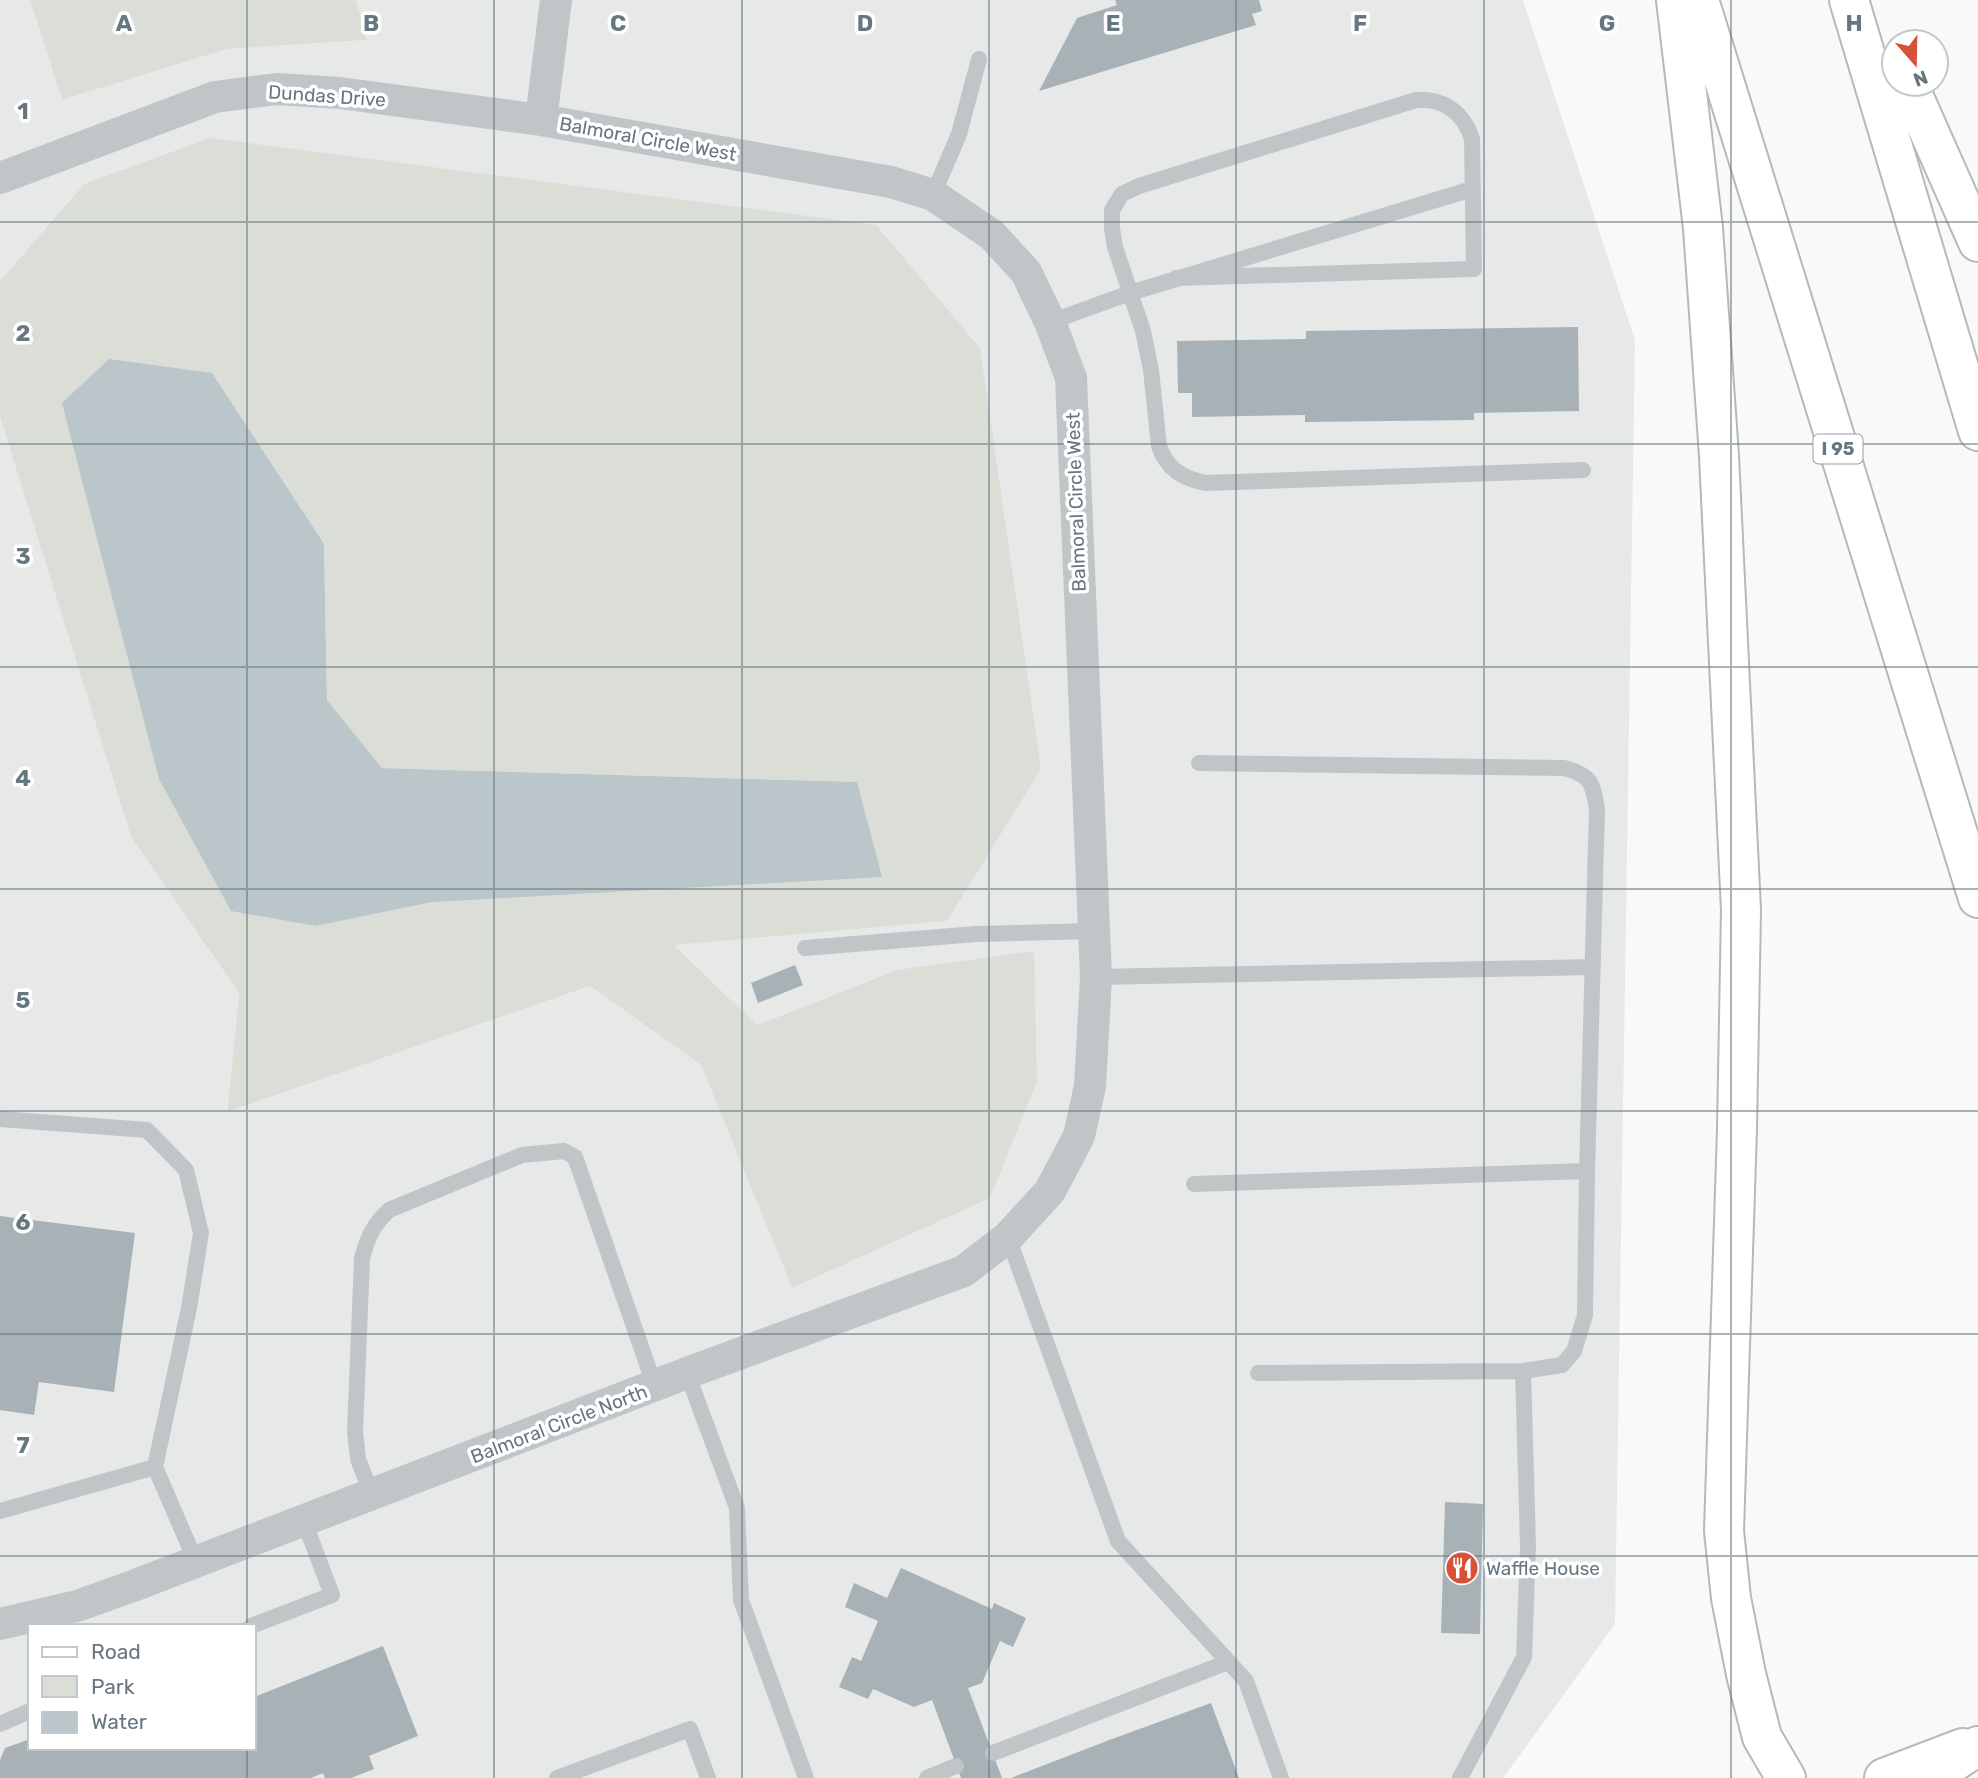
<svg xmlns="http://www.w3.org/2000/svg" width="1978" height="1778" font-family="Rubik,sans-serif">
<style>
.built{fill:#e7e9e8;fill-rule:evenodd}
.green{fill:#daded6;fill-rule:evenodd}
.water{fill:#bac6ca}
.building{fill:#a8b1b6}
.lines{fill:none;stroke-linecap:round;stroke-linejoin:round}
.primary-casing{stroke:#b4babd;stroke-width:42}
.motorway-casing{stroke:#b4b9bb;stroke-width:42}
.service{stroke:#c0c5c8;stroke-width:16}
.minor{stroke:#c0c5c8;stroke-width:32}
.primary{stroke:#fff;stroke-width:38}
.motorway{stroke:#fff;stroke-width:38}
.grid{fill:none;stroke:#667780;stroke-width:2;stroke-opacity:0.55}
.labels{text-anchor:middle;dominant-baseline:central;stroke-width:7;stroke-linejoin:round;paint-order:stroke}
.shield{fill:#fff;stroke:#94a0a6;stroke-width:2}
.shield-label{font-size:18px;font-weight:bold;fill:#667780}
.street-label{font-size:19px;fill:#667780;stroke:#fff}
.poi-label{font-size:19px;fill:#667780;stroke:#fff;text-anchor:start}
.grid-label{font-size:23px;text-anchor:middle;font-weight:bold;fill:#667780;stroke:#fff;stroke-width:7;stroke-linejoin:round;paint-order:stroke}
</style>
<rect width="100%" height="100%" fill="#f9f9f7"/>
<path class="built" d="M0,0H30L62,100L227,49L367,40L356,0H1523L1635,340L1615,1624L1503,1778H0V417L131,837L239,993L227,1112L590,986L701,1065L792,1288L897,970L757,1025L673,944L947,921L84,184L0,281ZM30,1626H254V1748H30Z"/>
<path class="green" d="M30,0H356L367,40L227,49L62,100Z
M210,138L876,225L980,348L1041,769L947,921L674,945L757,1025L897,970L1034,951L1037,1081L990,1198L792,1288L701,1065L590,986L227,1112L239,993L131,837L0,417V281L84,184ZM324,543L327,700L382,768L857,782L433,902L316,926Z"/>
<path class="water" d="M109,359L212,373L324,544L327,700L382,768L857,782L882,877L433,902L316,926L231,911L159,779L62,403Z"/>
<path class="building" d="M1115,0H1259L1262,11L1252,14L1256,25L1039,91L1077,18L1117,5Z
M1578,327L1579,411L1474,413V420L1305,422V415L1192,417V393H1178L1177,341L1306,339V331Z
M795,965L803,985L758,1003L751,983Z
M0,1216L135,1233L114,1392L39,1382L34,1415L0,1410Z
M1445,1502L1483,1504L1480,1634L1441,1633Z
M901,1568L992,1609L994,1603L1026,1618L1013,1647L1000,1641L982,1683L968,1688L1002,1778H961L932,1700L914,1707L873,1689L868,1699L839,1687L852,1657L861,1661L878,1621L845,1607L854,1583L887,1598Z
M383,1646L418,1736L369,1756L374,1769L351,1778H325L323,1773L311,1778H0V1760L5,1748L30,1739V1748H254V1697Z
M1211,1703L1239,1778H1011L1112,1739Z"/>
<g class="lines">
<defs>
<path id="primary" d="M1884,1778L1963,1748"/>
<path id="motorway" d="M1676,0L1703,228L1719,456L1741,910L1737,1129L1724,1531L1731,1598L1746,1674L1762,1737L1786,1778
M1699,0L1978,898
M1849,0L1978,431
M1908,84L1978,242
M1929,1778L1978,1746"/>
</defs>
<use href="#primary" class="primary-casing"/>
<use href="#motorway" class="motorway-casing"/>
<path class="service" d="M933,195L959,134L979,59
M1176,278L1474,269L1472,139C1464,113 1444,98 1416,100L1139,186L1122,194L1112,210V228L1115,247L1143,331L1151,370L1159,446C1167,469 1182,478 1205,483L1583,470
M1050,322L1130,293L1472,189
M1199,763L1564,768C1591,775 1592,782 1597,808L1587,1171L1585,1315L1574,1351L1562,1365L1523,1371L1528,1546L1524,1657L1460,1778
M805,948L976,934L1094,931
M1096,977L1593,967
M0,1119L147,1130L186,1170L201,1233L189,1308L155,1467L196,1562
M1194,1184L1587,1171
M1008,1237L1118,1541L1246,1681L1281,1778
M687,1373L737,1508L741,1600L806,1778
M1258,1373L1523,1371
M372,1495L358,1459L355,1431L362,1259C367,1238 373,1225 389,1210L522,1155L564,1151L575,1157L655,1387
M0,1511L155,1467
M251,1626L332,1595L304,1521
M0,1724L30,1711
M993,1753L1228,1662
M557,1778L690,1729L708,1778
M927,1778L956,1766"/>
<path class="minor" d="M541,120L556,0
M0,178L215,97L277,89L340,93L541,120L891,182L933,195L992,235L1026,272L1050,322L1071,378L1096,977L1090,1086L1079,1136L1050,1191L1008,1237L964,1271L687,1373L133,1586L77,1606L0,1624"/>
<use href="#primary" class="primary"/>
<use href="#motorway" class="motorway"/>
</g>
<path class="grid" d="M247,0V1626M494,0V1778M742,0V1778M989,0V1778M1236,0V1778M1484,0V1778M1731,0V1778M0,222H1978M0,444H1978M0,667H1978M0,889H1978M0,1111H1978M0,1334H1978M0,1556H1978M247,1748V1778"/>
<defs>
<symbol id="restaurant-disc" viewBox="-11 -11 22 22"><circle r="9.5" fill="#d75139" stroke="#fff"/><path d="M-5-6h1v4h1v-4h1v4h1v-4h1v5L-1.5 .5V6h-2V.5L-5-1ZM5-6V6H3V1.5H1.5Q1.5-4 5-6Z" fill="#fff"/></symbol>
</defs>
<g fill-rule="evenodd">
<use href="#restaurant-disc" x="1443" y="1549" width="38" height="38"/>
</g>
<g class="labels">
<rect class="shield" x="1813.5" y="434.5" width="49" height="29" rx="5"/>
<g class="shield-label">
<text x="1838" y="449">I 95</text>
</g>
<g class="street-label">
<text transform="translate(327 96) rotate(4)">Dundas Drive</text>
<text transform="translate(648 139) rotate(10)">Balmoral Circle West</text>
<text transform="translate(1076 502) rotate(-92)">Balmoral Circle West</text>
<text transform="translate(559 1424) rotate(-21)">Balmoral Circle North</text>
</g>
<g class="poi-label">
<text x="1486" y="1568">Waffle House</text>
</g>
</g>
<g class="grid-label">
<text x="124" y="31">A</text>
<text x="371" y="31">B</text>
<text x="618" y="31">C</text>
<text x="865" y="31">D</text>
<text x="1113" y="31">E</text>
<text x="1360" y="31">F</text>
<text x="1607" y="31">G</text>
<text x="1854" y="31">H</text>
<text x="23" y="119">1</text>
<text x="23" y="341">2</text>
<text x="23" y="564">3</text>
<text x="23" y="786">4</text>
<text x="23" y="1008">5</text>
<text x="23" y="1230">6</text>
<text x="23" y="1453">7</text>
</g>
<rect x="28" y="1624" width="228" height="126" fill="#ffffff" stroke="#c2c9cc" stroke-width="2"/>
<rect x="42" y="1647" width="35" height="10" fill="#ffffff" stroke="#c2c9cc" stroke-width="2"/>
<text x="91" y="1659" font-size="21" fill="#667780">Road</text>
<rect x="42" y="1676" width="35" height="21" fill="#daded6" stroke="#c2c9cc" stroke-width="2"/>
<text x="91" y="1694" font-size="21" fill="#667780">Park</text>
<rect x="42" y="1712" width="35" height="21" fill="#bac6ca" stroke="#c2c9cc" stroke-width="2"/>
<text x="91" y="1729" font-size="21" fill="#667780">Water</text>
<g transform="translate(1915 63) rotate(160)"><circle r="33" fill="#ffffff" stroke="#c2c9cc" stroke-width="2"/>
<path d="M0-5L12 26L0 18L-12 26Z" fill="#d75139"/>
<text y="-10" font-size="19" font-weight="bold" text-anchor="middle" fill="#667780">N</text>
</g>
</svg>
